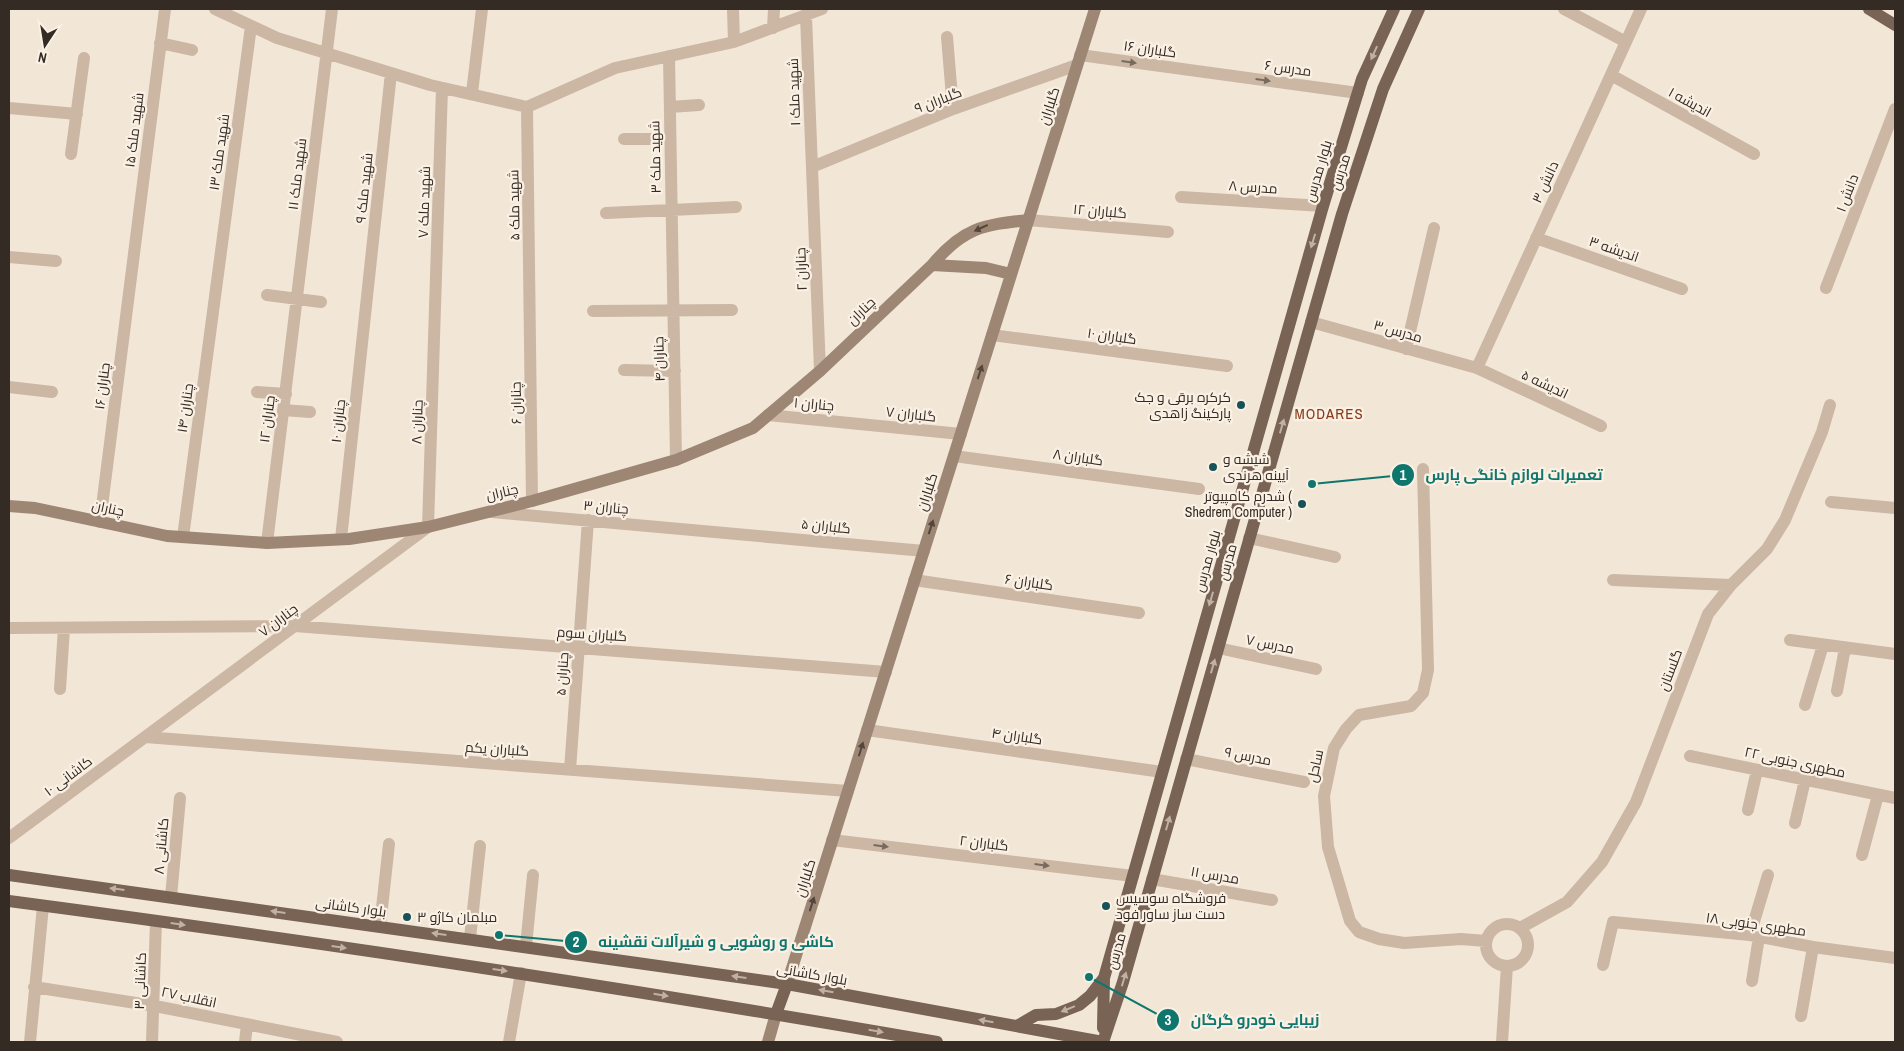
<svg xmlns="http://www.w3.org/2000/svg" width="1904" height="1051" font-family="'Archivo Narrow',Cairo,sans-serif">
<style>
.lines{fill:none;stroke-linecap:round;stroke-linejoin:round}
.street{stroke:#cbb7a3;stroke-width:12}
.secondary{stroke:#9e8674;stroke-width:12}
.primary{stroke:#786355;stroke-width:12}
.oneway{fill:#c0b1a4}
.oneway2{fill:#786a5e}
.oneway3{fill:#54463d}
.poi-dot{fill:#195158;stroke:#faf1e4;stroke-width:2}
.labels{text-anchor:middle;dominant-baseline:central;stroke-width:4.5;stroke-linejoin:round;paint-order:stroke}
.street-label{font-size:14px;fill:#352b25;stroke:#faf1e4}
.poi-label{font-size:14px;fill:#352b25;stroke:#faf1e4;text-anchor:start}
.neighbourhood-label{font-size:15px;letter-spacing:1px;fill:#883b1b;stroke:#faf1e4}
.leader{fill:none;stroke:#0f766e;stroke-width:2}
.callout-dot{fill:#0f766e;stroke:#faf1e4;stroke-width:2}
.mark-label{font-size:15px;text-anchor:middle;font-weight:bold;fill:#fff}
.callout-label{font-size:15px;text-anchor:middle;font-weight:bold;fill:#0f766e;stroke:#faf1e4;stroke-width:4.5;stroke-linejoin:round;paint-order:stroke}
</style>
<rect width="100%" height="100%" fill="#f2e7d7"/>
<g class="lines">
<path class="street" d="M215,9L277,38L430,85L527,107L615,68L734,42L822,9
M733,9L734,42
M1564,9L1626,42
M806,16L820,371
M773,28L774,9
M947,37L953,109
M160,43L192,50
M1080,55L1358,93
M669,56L676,460
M1611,75L1754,154
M472,93L482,9
M527,107L532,501
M670,107L699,105
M9,108L77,114
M624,139H670
M71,154L84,58
M812,167L953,109L1077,65
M1181,197L1323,206
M606,213L736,207
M1028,220L1168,232
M1536,238L1682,289
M9,257L56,261
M1826,288L1895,109
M267,295L321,302
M593,311L732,310
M1311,322L1477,368L1601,426
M992,335L1227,366
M1406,349L1434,228
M1477,368L1641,9
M624,370L675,371
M9,387L52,392
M257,392L286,394
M283,410L310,412
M768,415L961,434
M954,456L1199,489
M1423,469L1428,670L1423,693L1411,706L1359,715L1346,729L1334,748L1324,796L1328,847L1350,921L1359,932L1379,939L1404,943L1461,939L1486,941
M1831,502L1895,508
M492,512L924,551
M100,522L165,9
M183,537L251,26
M1249,538L1335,557
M341,539L391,73
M267,543L332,9
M914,580L1139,613
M1613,580L1731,585
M9,628L295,626L886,672
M1790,640L1895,654
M1218,648L1316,669
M60,689L64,628
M1837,691L1845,648
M1805,705L1823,645
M867,730L1162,772
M145,737L848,791
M1690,756L1895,798
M1186,759L1304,782
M570,770L588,520
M1748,810L1757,770
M1795,823L1805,780
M9,838L428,527L442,88
M832,840L1133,876
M1862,855L1878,795
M1152,879L1272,900
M171,897L180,798
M1486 945a21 21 0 1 1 42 0a21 21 0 1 1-42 0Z
M380,926L389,844
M1520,928L1567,902L1602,862L1636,802L1708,614L1731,585L1767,549L1785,520L1822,432L1830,405
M1750,935L1768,875
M470,938L480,846
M526,946L533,875
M1603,965L1613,922L1750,935L1813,947L1895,958
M1752,981L1759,937
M34,987L155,1006L337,1042
M1801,1016L1813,947
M30,1042L43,906
M152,1042L156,921
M245,1042L247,1025
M509,1042L521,973
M1502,1042L1507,966"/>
<path class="secondary" d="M932,265L986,268L1011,274
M9,506L35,508L167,536L267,543L349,539L428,527L532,501L676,460L753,428L820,371L932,265C963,228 982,225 1028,220
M787,984L1095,9
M768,1042L776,1014"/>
<path class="primary" d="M1869,9L1895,25
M9,875L787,984L1103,1042
M9,901C319,942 629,988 937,1042
M776,1014L787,984
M1017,1026L1036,1015L1056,1014L1079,1005L1090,996L1104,978
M1103,1028L1104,978L1323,206L1362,79L1394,9
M1103,1042L1123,982L1342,214L1383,89L1419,9"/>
</g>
<defs><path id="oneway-solid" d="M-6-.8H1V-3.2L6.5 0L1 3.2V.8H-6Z" transform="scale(1.25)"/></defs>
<g class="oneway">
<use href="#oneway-solid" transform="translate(1374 53) rotate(114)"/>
<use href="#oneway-solid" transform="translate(1313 241) rotate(107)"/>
<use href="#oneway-solid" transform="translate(1282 426) rotate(-74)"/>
<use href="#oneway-solid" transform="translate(1211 599) rotate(106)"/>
<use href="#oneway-solid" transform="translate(1213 666) rotate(-74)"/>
<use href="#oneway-solid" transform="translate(1168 823) rotate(-74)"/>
<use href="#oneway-solid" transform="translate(117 889) rotate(-173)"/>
<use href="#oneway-solid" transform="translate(278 912) rotate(-172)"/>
<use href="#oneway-solid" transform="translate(178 924) rotate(8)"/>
<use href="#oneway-solid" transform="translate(439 934) rotate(-172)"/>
<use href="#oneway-solid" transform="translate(339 947) rotate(8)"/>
<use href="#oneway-solid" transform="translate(500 970) rotate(8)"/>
<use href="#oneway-solid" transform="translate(739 977) rotate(-172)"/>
<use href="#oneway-solid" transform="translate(1124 979) rotate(-73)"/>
<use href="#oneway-solid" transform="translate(826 991) rotate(-170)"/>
<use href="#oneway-solid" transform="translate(661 995) rotate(9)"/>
<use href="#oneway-solid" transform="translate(1068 1009) rotate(158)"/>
<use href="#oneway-solid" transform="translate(986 1021) rotate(-170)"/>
<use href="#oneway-solid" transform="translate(876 1031) rotate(10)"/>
</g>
<g class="oneway2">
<use href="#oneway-solid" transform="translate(1129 62) rotate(8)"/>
<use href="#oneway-solid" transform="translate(1263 80) rotate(8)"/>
<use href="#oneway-solid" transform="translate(881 846) rotate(7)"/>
<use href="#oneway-solid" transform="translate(1042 865) rotate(7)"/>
</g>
<g class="oneway3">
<use href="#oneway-solid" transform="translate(981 228) rotate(155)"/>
<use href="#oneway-solid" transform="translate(980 372) rotate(-72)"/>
<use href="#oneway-solid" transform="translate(931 527) rotate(-72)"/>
<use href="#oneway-solid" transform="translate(861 749) rotate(-73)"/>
<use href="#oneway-solid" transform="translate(812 904) rotate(-72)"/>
</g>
<g class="poi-dot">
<circle cx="1241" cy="405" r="5"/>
<circle cx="1213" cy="467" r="5"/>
<circle cx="1302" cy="504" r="5"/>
<circle cx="1106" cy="906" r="5"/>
<circle cx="407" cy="917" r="5"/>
</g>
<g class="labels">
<g class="street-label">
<text transform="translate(1150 49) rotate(8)">گلباران ۱۶</text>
<text transform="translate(1288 68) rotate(8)">مدرس ۶</text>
<text transform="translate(794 92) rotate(-92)">۱ شهید ملک</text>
<text transform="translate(938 100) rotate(-21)">۹ گلباران</text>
<text transform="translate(1690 102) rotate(29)">اندیشه ۱</text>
<text transform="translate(1049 106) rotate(-72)">گلباران</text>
<text transform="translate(134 130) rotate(-83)">شهید ملک ۱۵</text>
<text transform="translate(219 152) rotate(-82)">شهید ملک ۱۳</text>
<text transform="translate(655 157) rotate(-91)">۳ شهید ملک</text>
<text transform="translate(1318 171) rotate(-73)">بلوار مدرس</text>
<text transform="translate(1340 172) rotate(-72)">مدرس</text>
<text transform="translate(297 174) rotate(-83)">شهید ملک ۱۱</text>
<text transform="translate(1545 182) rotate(-65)">دانش ۳</text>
<text transform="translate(1253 187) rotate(4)">مدرس ۸</text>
<text transform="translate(364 188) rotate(-84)">شهید ملک ۹</text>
<text transform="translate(1847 193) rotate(-69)">دانش ۱</text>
<text transform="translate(424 202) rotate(-88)">شهید ملک ۷</text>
<text transform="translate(514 205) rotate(-91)">شهید ملک ۵</text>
<text transform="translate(1100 211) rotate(5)">گلباران ۱۲</text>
<text transform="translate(1614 249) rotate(19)">اندیشه ۳</text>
<text transform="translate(801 269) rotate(-92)">۲ چناران</text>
<text transform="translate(861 311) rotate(-44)">چناران</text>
<text transform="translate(1398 331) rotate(16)">مدرس ۳</text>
<text transform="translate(1112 336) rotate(8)">گلباران ۱۰</text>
<text transform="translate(659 359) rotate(-92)">۴ چناران</text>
<text transform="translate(1545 384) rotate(25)">اندیشه ۵</text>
<text transform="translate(102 386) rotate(-83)">چناران ۱۶</text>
<text transform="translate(516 403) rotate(-91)">چناران ۶</text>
<text transform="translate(814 404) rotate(5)">چناران ۱</text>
<text transform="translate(185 408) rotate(-82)">چناران ۱۴</text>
<text transform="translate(911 414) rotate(6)">۷ گلباران</text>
<text transform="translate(267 419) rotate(-83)">چناران ۱۲</text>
<text transform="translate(338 421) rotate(-84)">چناران ۱۰</text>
<text transform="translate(417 422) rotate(-88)">چناران ۸</text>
<text transform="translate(1078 457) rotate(8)">گلباران ۸</text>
<text transform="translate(502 492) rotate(-13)">چناران</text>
<text transform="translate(927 492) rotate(-72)">گلباران</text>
<text transform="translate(606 507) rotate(5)">چناران ۳</text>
<text transform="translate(108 508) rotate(12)">چناران</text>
<text transform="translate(826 526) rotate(6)">گلباران ۵</text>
<text transform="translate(1207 561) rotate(-74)">بلوار مدرس</text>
<text transform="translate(1227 562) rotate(-74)">مدرس</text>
<text transform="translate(1029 582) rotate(8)">گلباران ۶</text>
<text transform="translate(278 620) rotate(-37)">چناران ۷</text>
<text transform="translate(592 634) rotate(4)">گلباران سوم</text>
<text transform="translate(1270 644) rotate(12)">مدرس ۷</text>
<text transform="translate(1670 670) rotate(-69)">گلستان</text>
<text transform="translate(562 674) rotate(-86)">۵ چناران</text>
<text transform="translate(1017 736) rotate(8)">گلباران ۴</text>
<text transform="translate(497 749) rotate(4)">گلباران یکم</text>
<text transform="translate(1248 756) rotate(11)">مدرس ۹</text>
<text transform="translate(1795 762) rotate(12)">مطهری جنوبی ۲۲</text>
<text transform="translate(1315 766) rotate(-78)">ساحل</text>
<text transform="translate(68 776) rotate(-37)">۱۰ کاشانی</text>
<text transform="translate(984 843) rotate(7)">گلباران ۲</text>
<text transform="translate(161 846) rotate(-85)">۸ کاشانی</text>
<text transform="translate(1215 875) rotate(10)">مدرس ۱۱</text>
<text transform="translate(805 878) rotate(-72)">گلباران</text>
<text transform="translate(351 907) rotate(8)">بلوار کاشانی</text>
<text transform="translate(1756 924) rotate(8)">۱۸ مطهری جنوبی</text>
<text transform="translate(1116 951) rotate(-74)">مدرس</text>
<text transform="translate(812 974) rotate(10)">بلوار کاشانی</text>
<text transform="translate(140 981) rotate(-88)">۳ کاشانی</text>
<text transform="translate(189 997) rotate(12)">انقلاب ۲۷</text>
</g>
<g class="poi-label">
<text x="1231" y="397" text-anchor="end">کرکره برقی و جک<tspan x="1231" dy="16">پارکینگ زاهدی</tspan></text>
<text x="1223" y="459">شیشه و<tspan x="1223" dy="16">آیینه هرندی</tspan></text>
<text x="1292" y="496" text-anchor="end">شدرم کامپیوتر (<tspan x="1292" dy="16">Shedrem Computer )</tspan></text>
<text x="1116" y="898">فروشگاه سوسیس<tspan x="1116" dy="16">دست ساز ساور فود</tspan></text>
<text x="417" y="917">مبلمان کاژو ۳</text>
</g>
<g class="neighbourhood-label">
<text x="1329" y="413">MODARES</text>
</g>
</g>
<path class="leader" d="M1312 484L1403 475M499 935L576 942M1089 977L1168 1020"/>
<g class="callout-dot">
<circle cx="1312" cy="484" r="5"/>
<circle cx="499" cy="935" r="5"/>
<circle cx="1089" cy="977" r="5"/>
<circle cx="1403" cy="475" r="12"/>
<circle cx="576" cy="942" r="12"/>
<circle cx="1168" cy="1020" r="12"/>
</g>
<g class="mark-label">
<text x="1403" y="480">1</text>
<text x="576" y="947">2</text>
<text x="1168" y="1025">3</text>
</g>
<g class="callout-label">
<text x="1514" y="480">تعمیرات لوازم خانگی پارس</text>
<text x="716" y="947">کاشی و روشویی و شیرآلات نقشینه</text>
<text x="1255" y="1025">زیبایی خودرو گرگان</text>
</g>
<rect width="1904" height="1051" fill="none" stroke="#352b25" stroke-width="20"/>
<g transform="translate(45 45) rotate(192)" stroke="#faf1e4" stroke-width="4" paint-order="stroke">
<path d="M0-4L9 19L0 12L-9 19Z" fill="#352b25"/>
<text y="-8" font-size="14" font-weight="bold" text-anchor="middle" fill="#352b25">N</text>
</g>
</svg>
